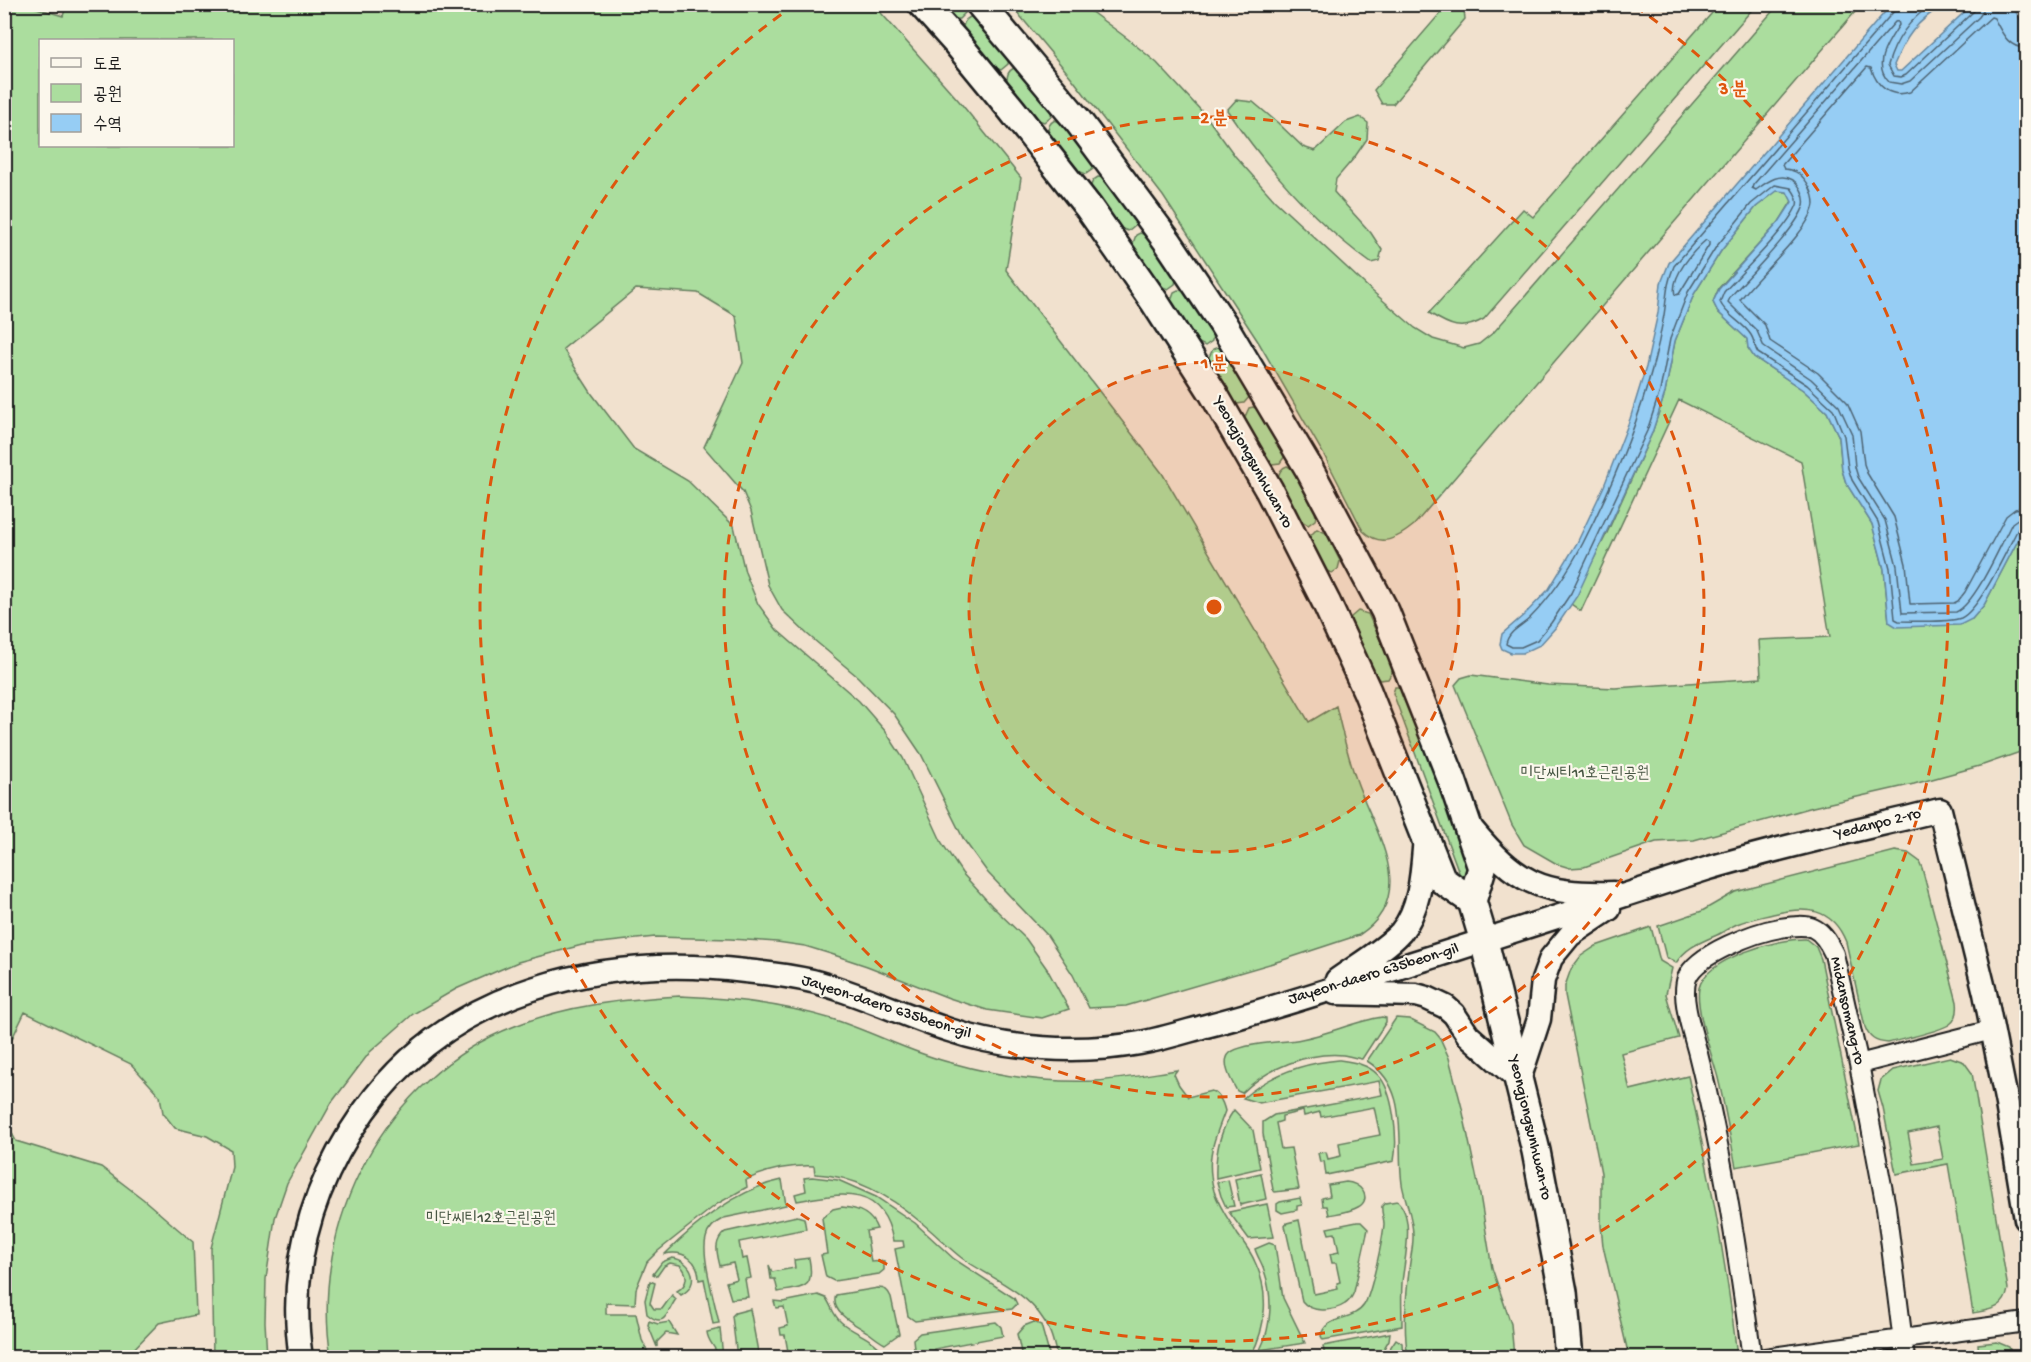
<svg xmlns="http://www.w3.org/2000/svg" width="2031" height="1362" font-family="'Gochi Hand','Poor Story',sans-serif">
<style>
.green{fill:#abdd9e;stroke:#647c5d;stroke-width:1.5;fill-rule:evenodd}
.water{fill:#96cdf4;stroke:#65869e;stroke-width:1.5}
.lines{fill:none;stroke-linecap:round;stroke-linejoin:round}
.shore{stroke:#4d6372;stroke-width:1.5}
.minor-casing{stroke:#1c1c1c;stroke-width:22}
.tertiary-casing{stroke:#1c1c1c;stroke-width:27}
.secondary-casing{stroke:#1c1c1c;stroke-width:32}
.minor{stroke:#fbf7ec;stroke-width:18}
.tertiary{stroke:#fbf7ec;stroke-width:22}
.secondary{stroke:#fbf7ec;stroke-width:27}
.ring{fill:none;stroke:#de560d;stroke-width:3;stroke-dasharray:10 8}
.labels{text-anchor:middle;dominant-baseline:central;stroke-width:4.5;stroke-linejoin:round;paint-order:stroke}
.street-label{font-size:16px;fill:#1c1c1c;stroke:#fbf7ec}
.park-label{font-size:16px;fill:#475643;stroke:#fbf7ec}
.centre{fill:#de560d;stroke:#fbf7ec;stroke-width:3}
.ring-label{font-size:18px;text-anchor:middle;font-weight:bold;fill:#de560d;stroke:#fbf7ec;stroke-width:4.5;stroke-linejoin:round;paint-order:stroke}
</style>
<rect width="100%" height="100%" fill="#f1e1ce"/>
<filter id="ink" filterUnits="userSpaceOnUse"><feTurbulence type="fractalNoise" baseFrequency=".0167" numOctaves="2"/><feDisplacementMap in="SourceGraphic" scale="12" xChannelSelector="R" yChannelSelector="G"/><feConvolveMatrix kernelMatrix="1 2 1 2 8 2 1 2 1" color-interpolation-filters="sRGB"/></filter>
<g filter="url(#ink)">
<path class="green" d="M67,4L874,5L959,101L1021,178L1006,270L1162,473L1309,722L1336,706C1342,732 1348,757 1357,782C1375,832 1420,896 1359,935L1283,960L1126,1006L1089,1008L1073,975L1047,935L988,873L964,840L921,754L894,714L858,677L807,634L782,610L768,585L751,511L743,492L704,447L743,363L736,316L698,293L636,289L563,349L592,394L634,449L688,481L734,526L745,572L758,604L777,630L859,701L886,732L903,758L942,843L962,873L992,906L1026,939L1047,969L1069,1009L1042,1018L987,1010L949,998L867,966L831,954L805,946L777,942L730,939L655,937L582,945L518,962L456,989L413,1014L370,1052L332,1102L287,1183L275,1218L266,1279L265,1322L267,1357H213L211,1248L232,1167L231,1150L207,1136L175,1128L163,1113L160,1096L131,1064L25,1012L5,1053V5H27L63,16ZM40,40H232V146H40Z
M939,5H965V13L959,19H955Z
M1011,5H1082L1128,39L1157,63L1206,116L1235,156L1275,201L1372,291L1415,328L1433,339L1464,348L1479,344L1494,332L1778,5H1861L1414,525C1397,539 1381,548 1363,531L1324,455L1259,343L1163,196L1071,77Z
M1455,5L1464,10L1465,19L1393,104H1382L1374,90L1443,10Z
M1719,5H1756L1484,319C1461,332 1450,326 1429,313L1523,209L1533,217Z
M970,17L975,18L1009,56L1008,64L1001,70L994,67L963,30C963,24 964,20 970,17Z
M1014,68L1020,69L1052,108L1051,116L1044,122L1036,119L1007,81C1007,75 1008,71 1014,68Z
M1236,100L1253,102L1278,123L1303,147L1315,151L1346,122L1360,117L1368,123L1367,139L1354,158L1336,179L1334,192L1371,233L1382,250L1379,261L1371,263C1314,222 1267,168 1227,110Z
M1055,120L1066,125L1094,165L1093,169L1086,174L1078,171L1048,134C1048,127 1049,123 1055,120Z
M1098,177L1104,178L1136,221L1135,225L1128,231L1120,228L1090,190C1091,184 1092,180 1098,177Z
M1776,191L1787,192L1792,201L1779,222L1719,288L1713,302L1718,312L1747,339L1748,348L1754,357L1803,390L1827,412L1839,437L1842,470L1846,483L1872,524L1884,569L1889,622L1972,619L1984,605L2026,525V750L1983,765L1914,784L1813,807L1694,840L1656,842L1584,867L1570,868L1557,864L1524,845L1512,825L1455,685L1461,678L1471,675L1548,685L1615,688L1761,678L1759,640L1830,637L1801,461L1679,400L1581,611L1571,604L1607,533L1652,433L1665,393L1675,341L1694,294L1721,251L1756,207Z
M1140,233L1146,235L1176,276V280L1175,284L1168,289L1160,286L1132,246L1136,235Z
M1178,290L1184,291L1189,296L1213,332L1212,341L1205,346L1197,342L1170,303L1174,292Z
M1218,347L1223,349L1249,392L1250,396L1244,403L1237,404L1233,401L1208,359L1213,349Z
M1253,407L1258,409L1285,452V456L1280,463L1272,464L1268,461L1244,419L1249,408Z
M1287,466C1298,470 1320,510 1315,520L1308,525L1300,520L1278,478C1279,472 1281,468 1287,466Z
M1317,529L1326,533L1340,561L1338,569L1332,573L1324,570L1310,540V536Z
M1358,611L1368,614L1393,668L1392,672L1388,679L1380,680L1374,675L1351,623V617Z
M1395,687H1398L1403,692L1445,796L1473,873L1468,883L1461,878L1393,693Z
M1895,851L1908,853L1919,861L1922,868L1957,1002C1958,1010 1957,1019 1950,1024C1940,1032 1901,1039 1888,1043C1875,1042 1869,1038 1865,1027L1846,942C1832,907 1805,906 1773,914C1761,917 1749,919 1737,924C1730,927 1724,932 1717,935C1699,943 1687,947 1676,963L1666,957L1658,926L1702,911L1735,892Z
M1651,927L1660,961L1672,968L1666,994L1679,1038L1621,1053L1630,1090L1688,1076C1708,1169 1727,1263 1737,1357H1629L1603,1246L1601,1226V1173L1565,995V986L1571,969L1581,956L1596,946Z
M1806,939L1816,947L1821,959L1859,1144L1736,1167C1730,1137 1725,1107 1718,1078C1712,1055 1695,1009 1699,988C1706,958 1779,938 1806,939Z
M680,996C732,998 783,1004 832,1019C873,1032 911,1053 952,1063C998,1076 1048,1083 1096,1081C1123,1079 1150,1074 1177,1070L1174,1074L1179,1085L1188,1097L1211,1091C1219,1093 1223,1103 1225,1111C1214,1141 1205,1157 1214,1191C1219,1207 1229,1220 1238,1235C1244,1243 1251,1252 1255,1262C1269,1291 1267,1327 1251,1355L1248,1358L1057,1357C1054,1344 1051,1330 1043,1319C1025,1291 990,1277 963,1259C947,1247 934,1232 918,1220C890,1196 853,1175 815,1174L814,1166C791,1165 767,1170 746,1180L747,1187L717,1204L658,1251L647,1262L636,1289L635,1304L606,1303V1314H636L642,1340L650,1357H331C309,1223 385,1076 515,1026C568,1005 624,999 680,996Z
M1382,1017L1386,1018V1022L1362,1059C1356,1058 1349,1056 1343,1055C1308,1052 1267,1068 1242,1093L1237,1091C1232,1082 1220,1062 1230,1053C1240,1044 1275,1042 1288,1041C1321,1038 1350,1022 1382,1017Z
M1396,1018L1409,1019L1435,1032L1440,1038L1449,1058L1462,1108L1479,1189L1492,1268L1511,1324L1514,1357H1408C1403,1329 1406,1298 1409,1270C1410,1259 1413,1248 1413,1238C1414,1219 1405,1202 1402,1184C1396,1141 1411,1088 1367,1061Z
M1950,1057L1964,1062L1972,1073L2008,1289C2005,1309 1990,1310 1973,1313L1948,1164L1896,1174L1883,1108L1878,1091L1881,1080L1893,1070ZM1937,1127L1943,1159L1914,1164L1908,1133Z
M1339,1060C1353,1062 1368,1064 1378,1075C1394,1091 1398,1140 1394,1161L1326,1175L1324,1161L1320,1162L1318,1153L1326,1152L1328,1159L1341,1156L1339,1143L1380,1135L1374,1107L1321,1117L1320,1112L1304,1116L1303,1111L1282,1116V1121L1276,1123L1281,1149L1291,1148L1299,1189L1275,1192L1273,1190L1263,1134V1122L1274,1115L1382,1095L1379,1081L1259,1103L1243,1098C1271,1074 1302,1063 1339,1060Z
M1234,1110L1253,1130L1260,1168L1216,1178C1215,1153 1219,1131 1234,1110Z
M4,1118L16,1141L101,1167L143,1199L193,1242L196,1315L159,1323L126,1357H5Z
M1261,1173L1266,1199L1240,1205L1235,1179Z
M812,1177L838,1180L876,1197L915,1223L954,1259L1014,1298L1017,1304L1012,1309L915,1321L908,1316L895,1249L904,1247L903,1241H893C883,1184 841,1193 797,1201L795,1194L806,1191L804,1178Z
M782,1180L786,1205L724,1218C716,1222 708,1228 706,1238C701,1255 715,1303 719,1323L713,1324L704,1279L699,1280C699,1260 684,1250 665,1254C697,1222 737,1189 782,1180Z
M1228,1180L1234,1206L1226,1207L1221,1196L1217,1182Z
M1346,1182C1359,1182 1374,1198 1358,1207C1350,1212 1338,1213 1329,1215L1327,1206H1323L1322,1198L1330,1196L1328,1185Z
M1300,1198L1302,1205L1297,1206V1210L1282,1213L1277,1210V1204L1280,1202Z
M1397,1201C1416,1217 1404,1260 1402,1283C1401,1297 1402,1311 1402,1326L1323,1340L1321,1336C1325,1315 1353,1322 1364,1305C1371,1295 1383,1238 1384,1224C1384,1218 1381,1212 1382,1206L1385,1203Z
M1267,1204L1274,1237L1249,1239L1229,1212Z
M842,1207C858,1208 871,1213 877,1229L866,1231L871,1262L884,1261V1270L879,1274L834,1281L826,1277L821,1255L827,1254L822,1218L833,1209Z
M797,1216L804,1218L806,1229L739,1242L742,1259L747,1258L751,1278L745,1279L748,1297L731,1299L726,1282L737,1279L733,1263L720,1266C717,1253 713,1242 725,1232Z
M1299,1220L1314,1294L1338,1289L1337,1283L1340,1282L1336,1263H1332L1330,1254L1339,1252L1335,1233L1329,1234L1327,1228L1357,1222H1361L1368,1229L1354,1292C1352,1297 1350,1301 1345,1304C1333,1312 1311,1313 1302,1301L1285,1226L1287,1223Z
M1269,1243L1275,1245L1283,1298L1305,1343L1260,1350C1272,1326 1273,1296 1264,1270C1262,1263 1257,1256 1255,1249Z
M672,1258C693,1260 701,1285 681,1295L677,1291C688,1285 689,1274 680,1265L670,1263L664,1266L657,1276L653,1274L662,1262Z
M809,1258C815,1289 805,1287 778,1292L775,1279H771L769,1265L772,1272L795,1268L794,1260Z
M650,1281L655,1283L650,1303L654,1309H662L672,1295L676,1299C667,1311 666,1330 647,1314L645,1300Z
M878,1288C885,1288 888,1290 891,1297L899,1334L885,1344C879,1341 874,1337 869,1333C857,1325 829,1313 836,1295Z
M818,1295L826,1298C832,1307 833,1315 841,1322C854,1334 878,1339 885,1357H788H789L785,1335H781L780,1328L788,1326L784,1307L776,1308L774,1301L783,1302Z
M750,1309L759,1357H737L732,1316L735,1313Z
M649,1321L658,1324L669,1322L677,1335L666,1333L657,1342V1347L648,1325Z
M996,1322L1001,1327L1003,1336L934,1349L935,1357H915L913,1339L920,1333Z
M1034,1322L1041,1325L1050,1357H1022L1017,1334L1024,1326Z
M720,1329L723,1357H718C716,1346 708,1343 707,1332Z
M1390,1333L1389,1340L1379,1357H1325L1323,1346Z
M1396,1339L1402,1343L1403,1357H1384Z
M1997,1342L2009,1347L2013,1357H1979L1978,1344Z"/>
<path class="water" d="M1891,5H1943C1916,22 1906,36 1894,65L1897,71H1901L1972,5H2012L2026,30V525L1984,605L1972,619L1960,625L1897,627L1889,622L1884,569L1872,524L1846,483L1842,470L1839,437L1827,412L1803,390L1754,357L1748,348L1747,339L1718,312L1713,302L1719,289L1779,222L1792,202L1787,192L1777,191L1756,207L1721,251L1694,294L1675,341L1665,393L1652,433L1577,596L1556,627L1540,645L1523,653H1511L1502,649L1500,644L1502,634L1525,614L1549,589L1577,543L1604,486L1630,419L1646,367L1658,313L1661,283L1669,263Z"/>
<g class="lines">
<path class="shore" d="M1895,4L1894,11L1674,266C1666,285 1667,296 1664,315C1661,333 1657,351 1652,369C1636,429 1611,488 1583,543C1569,570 1552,596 1530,618C1522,626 1508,631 1506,644L1512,647H1521L1537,640L1551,623L1571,593L1647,431L1660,391L1670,339L1688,292L1716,247L1751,204L1775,185L1791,188C1794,192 1799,199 1797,205C1788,228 1743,271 1724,292L1720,302C1726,316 1743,322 1751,335C1755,341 1754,347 1758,353L1807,385L1833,409L1844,436L1848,468L1852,480L1878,522L1890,568L1895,619L1899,621C1915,621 1948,623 1961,618C1980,610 2008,547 2019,527L2026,524
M1932,4C1910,19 1895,40 1888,65L1894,76L1901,77L1906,75L1974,11L1976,4
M1983,4V11L1979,17L1910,81L1901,84L1889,82C1871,64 1889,41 1899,25L1898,21L1895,22L1753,185L1752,188L1756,190C1767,182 1779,172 1793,180C1800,185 1806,197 1804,205C1799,226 1748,277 1731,296L1728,302L1757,331L1764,347L1811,379L1839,406L1852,434L1855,467L1858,477L1885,520L1897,566L1902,613L1956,612C1976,603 2001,544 2012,523L2019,518L2026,516
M2026,48C2008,48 2002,33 1994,18L1991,17L1910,92C1890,98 1877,87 1871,68L1867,67L1782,165L1784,169C1796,170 1803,175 1809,186C1812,192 1814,197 1814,204C1811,231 1756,276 1740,300L1765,325L1770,341L1818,373L1847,402L1860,431L1864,464L1867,473L1894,517L1906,564L1910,604L1954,603L1958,601L1965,592L2006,516L2015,509L2026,507
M1706,240L1709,242V245L1679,294L1675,295C1670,277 1693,251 1706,240Z"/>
<defs>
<path id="minor" d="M1859,1064L1992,1030
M1752,1358C1738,1256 1723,1154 1698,1054C1693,1034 1680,998 1687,978C1696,954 1756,932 1780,928C1811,923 1820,925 1834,954L1859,1064L1886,1207L1905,1358
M1765,1358L2026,1322"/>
<path id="tertiary" d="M1471,828C1517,883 1541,895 1613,893
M1337,980C1355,967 1387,948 1401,932C1422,906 1422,869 1425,837
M1335,993L1416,995L1427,998L1446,1007L1454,1014L1468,1035L1519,1080L1539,1019L1543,980L1551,958L1570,935L1609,909
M301,1358C287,1267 312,1185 364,1111C451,988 603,954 745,971C767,973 790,976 812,981C859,993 903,1015 949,1030C1008,1050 1079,1054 1140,1043C1162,1039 1184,1032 1206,1026C1281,1007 1355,981 1429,958C1521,929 1613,898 1706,869C1783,846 1862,829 1940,810L1985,993L2007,1104L2026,1219"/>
<path id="secondary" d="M922,4L956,42L1012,110L1089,208L1154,301L1213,393L1269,490L1326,602L1367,691L1442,880L1472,901L1484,941L1536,1151L1563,1292L1569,1358
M980,4L1078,121L1168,242L1223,324L1308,467L1385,611L1452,780L1482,868L1472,901"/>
</defs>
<use href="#minor" class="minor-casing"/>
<use href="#tertiary" class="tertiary-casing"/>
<use href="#secondary" class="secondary-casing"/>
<use href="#minor" class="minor"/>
<use href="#tertiary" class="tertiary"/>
<use href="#secondary" class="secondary"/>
</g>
</g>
<circle cx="1214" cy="607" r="245" fill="#de560d" fill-opacity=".12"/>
<g class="ring">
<circle cx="1214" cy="607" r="245"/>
<circle cx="1214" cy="607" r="490"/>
<path d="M1635 6A734 734 0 1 1 793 6"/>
</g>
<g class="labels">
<g class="street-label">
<text transform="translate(1252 463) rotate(61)">Yeongjongsunhwan-ro</text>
<text transform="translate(1878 825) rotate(-14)">Yedanpo 2-ro</text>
<text transform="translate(1374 975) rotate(-17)">Jayeon-daero 635beon-gil</text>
<text transform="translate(886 1008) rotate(18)">Jayeon-daero 635beon-gil</text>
<text transform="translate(1846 1011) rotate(77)">Midansomang-ro</text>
<text transform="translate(1529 1128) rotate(77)">Yeongjongsunhwan-ro</text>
</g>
<g class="park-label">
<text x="1585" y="774">미단씨티11호근린공원</text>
<text x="491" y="1219">미단씨티12호근린공원</text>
</g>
</g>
<circle cx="1214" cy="607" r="9" class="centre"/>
<g class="ring-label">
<text x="1733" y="94">3 분</text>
<text x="1214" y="123">2 분</text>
<text x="1214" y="368">1 분</text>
</g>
<rect width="2031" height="1362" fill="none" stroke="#fbf7ec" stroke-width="24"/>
<rect x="12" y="12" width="2007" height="1338" fill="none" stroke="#1c1c1c" stroke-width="2" filter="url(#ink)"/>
<rect x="39" y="39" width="195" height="108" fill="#fbf7ec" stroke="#a29f99" stroke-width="1.5"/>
<rect x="51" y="58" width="30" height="9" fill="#fbf7ec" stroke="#a29f99" stroke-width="1.5"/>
<text x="93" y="69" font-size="18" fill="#1c1c1c">도로</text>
<rect x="51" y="84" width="30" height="18" fill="#abdd9e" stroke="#a29f99" stroke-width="1.5"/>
<text x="93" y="99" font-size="18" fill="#1c1c1c">공원</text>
<rect x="51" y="114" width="30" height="18" fill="#96cdf4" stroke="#a29f99" stroke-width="1.5"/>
<text x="93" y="129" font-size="18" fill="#1c1c1c">수역</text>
</svg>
